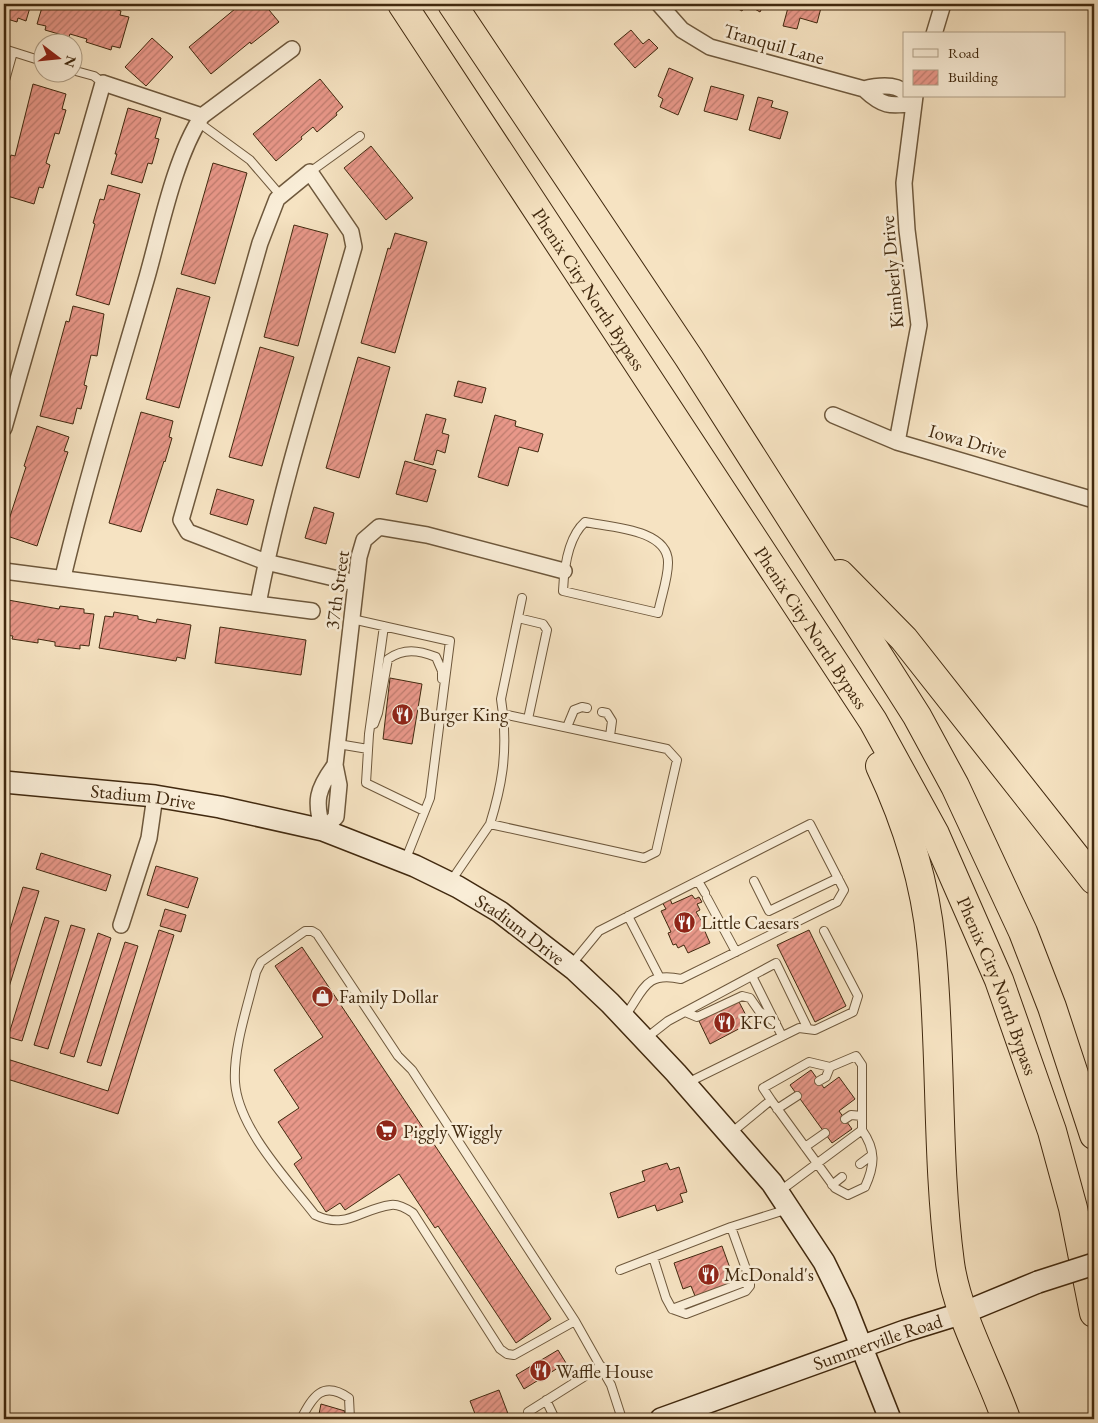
<svg xmlns="http://www.w3.org/2000/svg" width="1098" height="1423" font-family="'EB Garamond',serif">
<style>
.building{fill:url(#building-hatch);stroke:#41290f}
.lines{fill:none;stroke-linecap:round;stroke-linejoin:round}
.lane-casing{stroke:#6e583c;stroke-width:10}
.street-casing{stroke:#6e583c;stroke-width:18}
.secondary-casing{stroke:#41290f;stroke-width:24}
.highway-casing{stroke:#41290f;stroke-width:30}
.lane{stroke:#f9edd7;stroke-width:8}
.street{stroke:#f9edd7;stroke-width:15}
.secondary{stroke:#f9edd7;stroke-width:21}
.highway{stroke:#f6e3c2;stroke-width:28}
.secondary-bridge-casing{stroke:#41290f;stroke-width:24;stroke-linecap:butt}
.secondary-bridge{stroke:#f9edd7;stroke-width:21}
.labels{text-anchor:middle;dominant-baseline:central;stroke-width:5;stroke-linejoin:round;paint-order:stroke}
.street-label{font-size:19px;fill:#41290f;stroke:#f9edd7}
.poi-label{font-size:19px;fill:#41290f;stroke:#f9edd7;text-anchor:start}
</style>
<defs>
<pattern id="building-hatch" width="6" height="6" patternUnits="userSpaceOnUse" patternTransform="scale(1.25)"><rect width="6" height="6" fill="#e9988a"/><path d="M-1 1l2-2M0 6l6-6M5 7l2-2" fill="none" stroke="#be7c6f"/></pattern>
</defs>
<rect width="100%" height="100%" fill="#f6e3c2"/>
<filter id="stains"><feTurbulence type="fractalNoise" baseFrequency=".004" numOctaves="4"/><feColorMatrix values="0 0 0 0 .2 0 0 0 0 .09 0 0 0 0 .02 0 0 0 .5 -.17"/></filter>
<radialGradient id="worn" r=".72"><stop offset=".6" stop-color="#630" stop-opacity="0"/><stop offset="1" stop-color="#630" stop-opacity=".3"/></radialGradient>
<path class="building" d="M4,4H31L26,21L18,18L17,22L4,18Z
M43,4H82L95,8L97,4L121,11L120,15L129,17L120,48L112,46L111,50L86,42L87,39L70,34L69,37L45,30L46,26L37,24Z
M241,4H264L279,22L251,44L250,42L211,74L189,47Z
M729,4H764L760,12L746,4L742,11Z
M789,4H822L817,23L800,18L797,29L783,26Z
M631,30L643,44L649,39L658,48L635,68L614,44Z
M152,38L173,57L146,86L125,67Z
M669,68L693,78L678,115L660,107L663,99L658,96Z
M320,79L343,107L336,113L337,115L317,132L313,127L301,137L302,139L276,161L253,134Z
M33,84L66,94L62,109L66,110L59,134L55,133L46,163L50,165L43,188L39,187L34,204L4,195L8,180L4,179L11,155L15,156Z
M711,86L744,95L737,120L704,111Z
M758,97L773,101L771,107L788,112L780,139L749,130Z
M128,108L161,118L155,138L159,139L152,164L148,163L142,183L111,174L117,154H115Z
M371,146L413,198L386,220L344,168Z
M213,163L247,173L215,284L181,274Z
M108,185L140,194L109,305L76,295L95,224L93,223L100,199L104,200Z
M294,225L328,234L298,346L264,337Z
M395,233L427,242L395,353L361,343L388,248L390,249Z
M177,288L210,297L179,408L146,399Z
M73,306L104,314L97,356L91,355L84,385L87,386L81,409L77,408L73,424L40,416L66,321L69,322Z
M260,347L294,357L262,466L229,457Z
M358,357L390,367L359,478L326,468Z
M458,381L486,388L482,403L454,396Z
M141,412L173,421L169,437L172,438L165,462L164,461L141,532L109,523Z
M426,414L446,419L442,433L449,435L445,453L437,450L433,465L414,460Z
M495,415L516,421L515,426L543,434L538,452L519,447L508,486L478,477Z
M37,426L69,437L64,451L68,452L37,546L4,535L26,467L24,466Z
M405,461L436,470L427,502L396,494Z
M217,489L254,500L247,525L210,514Z
M314,507L334,513L326,544L305,538Z
M8,600L59,609L60,606L84,609V613L94,614L89,646L80,645V649L55,646V642L38,639V643L12,639L13,636L4,635Z
M114,612L138,616V619L156,623L157,619L191,625L185,659L177,657L176,661L99,648L105,616L113,617Z
M220,627L306,640L301,675L215,663Z
M390,678L422,684L412,744L383,739Z
M41,853L111,875L106,891L36,869Z
M156,866L198,878L188,908L147,895Z
M23,887L39,891L4,1003V949Z
M692,895L695,899L699,897L702,902L697,904L700,910L696,912L705,926L703,927L710,943L688,953L684,945L678,948L676,944L673,945L668,933L671,932L661,911L666,909L661,900L669,896L672,904Z
M165,909L186,915L181,932L160,926Z
M45,917L59,921L22,1041L8,1037Z
M71,925L85,929L48,1049L34,1045Z
M159,930L174,935L118,1114L4,1078V1058L108,1091Z
M809,930L846,1006L815,1022L777,945Z
M98,933L111,938L74,1057L60,1053Z
M125,942L138,946L101,1066L87,1062Z
M302,947L551,1319L516,1343L438,1226L435,1228L399,1174L345,1210L340,1203L326,1212L294,1164L302,1158L278,1122L299,1108L274,1070L323,1037L275,966Z
M738,1000L750,1023L710,1044L699,1021Z
M811,1070L824,1088L839,1077L855,1099L839,1111L852,1129L832,1143L790,1085Z
M667,1163L670,1170L679,1167L687,1192L680,1194L683,1202L657,1211L655,1205L618,1218L610,1193L645,1181L642,1171Z
M722,1246L735,1282L695,1296L691,1286L683,1289L674,1263Z
M558,1350L566,1363L524,1389L516,1375Z
M499,1390L510,1419H477L470,1401Z
M321,1404L345,1411L343,1419H318Z"/>
<g class="lines">
<defs>
<path id="lane" d="M4,49L42,61
M72,70L94,76L103,83
M4,84L13,52
M198,122L250,160L281,196
M310,172L360,136
M585,522C609,527 669,529 668,563C668,579 661,597 658,613L563,591C564,568 568,537 585,522Z
M518,618L543,624L547,630L528,719
M352,619L450,641L430,798L405,861
M384,626L369,734L366,783L424,811
M602,712L607,713L612,721L610,736
M374,724L378,713L388,659C404,648 418,650 436,657L442,671V679
M567,727L574,710L582,707L587,708
M338,744L368,749
M490,824C502,785 507,755 503,714
M451,881L490,824L644,858L656,852L677,760L667,749L503,714L501,699L522,598
M698,881L705,893
M754,881L769,911L838,878
M707,898L736,952
M628,916L659,976
M571,965L599,931L810,824L844,890L837,902L681,979C645,971 644,990 625,1016
M752,976L782,1036
M685,1012L697,1017L742,996L750,998L759,1011L776,1023
M645,1039L668,1021L776,963L808,1029
M819,1081L826,1077L830,1067
M687,1083L799,1028L815,1030L853,1012L858,996L824,931
M771,1100L835,1188L848,1195L865,1187C875,1165 876,1150 862,1130
M777,1109L797,1096
M845,1119L851,1115L862,1116
M731,1133L771,1100L763,1088L809,1062L830,1067L856,1056L862,1065V1130L780,1191
M805,1147L825,1133
M860,1164L872,1155
M832,1185L842,1177
M653,1257L666,1298L672,1309L686,1314L746,1291L750,1286V1280L731,1227
M620,1270L731,1227L788,1209
M672,1309L750,1280
M575,1321L514,1355L507,1354L500,1349L413,1213C407,1209 398,1204 391,1205C360,1209 347,1230 315,1215C287,1179 238,1128 235,1082C233,1048 248,1005 256,972L261,962L305,931H312L317,934L398,1056L412,1070L575,1321L611,1385L622,1419
M546,1400L555,1419
M528,1412L601,1366
M301,1419C313,1396 323,1380 349,1398L350,1419"/>
<path id="street" d="M659,4L682,30L710,47L864,89C882,106 890,107 913,103
M934,34L943,4
M864,89C875,86 895,83 904,92
M833,415L897,442L1094,500
M4,428L103,83L202,116
M897,442L919,325L907,230L904,183L915,96
M4,571L312,611
M63,577C87,476 118,377 147,277C161,228 174,159 202,116L292,49
M258,604C281,483 320,366 354,247L351,232L310,172L277,199L260,243L181,520L188,532L266,562L355,583
M335,765C317,789 314,801 323,830L336,817L339,785L335,765L359,557L364,540L379,527L427,535L564,571
M121,925L149,838L155,796"/>
<g id="secondary">
<path id="s1" d="M4,782L155,796L220,807L323,830L415,866L458,887L500,912L575,970L610,1003L676,1073L772,1183L824,1262L845,1305L890,1419"/>
<path id="s2" d="M661,1419L905,1331L963,1313L1038,1282"/>
</g>
<g id="highway">
<path id="s3" d="M402,4L873,721L935,834L999,980L1052,1131L1073,1208L1094,1313"/>
<path d="M452,4L689,358L917,716L955,786L1023,932L1052,1007L1094,1135"/>
<path d="M840,574L904,639L1094,880"/>
<path d="M880,766C906,821 925,882 931,943C942,1049 936,1157 950,1263C957,1314 989,1370 1006,1419"/>
</g>
</defs>
<use href="#lane" class="lane-casing"/>
<use href="#street" class="street-casing"/>
<use href="#secondary" class="secondary-casing"/>
<use href="#highway" class="highway-casing"/>
<use href="#lane" class="lane"/>
<use href="#street" class="street"/>
<use href="#secondary" class="secondary"/>
<use href="#highway" class="highway"/>
<defs>
<path id="secondary-bridge" d="M1038,1282L1094,1264"/>
</defs>
<use href="#secondary-bridge" class="secondary-bridge-casing"/>
<use href="#secondary-bridge" class="secondary-bridge"/>
</g>
<defs>
<symbol id="restaurant-disc" viewBox="-11 -11 22 22"><circle r="9.5" fill="#8f2418" stroke="#f9edd7"/><path d="M-5-6h1v4h1v-4h1v4h1v-4h1v5L-1.5 .5V6h-2V.5L-5-1ZM5-6V6H3V1.5H1.5Q1.5-4 5-6Z" fill="#fff"/></symbol>
<symbol id="shop-disc" viewBox="-11 -11 22 22"><circle r="9.5" fill="#8f2418" stroke="#f9edd7"/><path d="M-5-2.5h2.3a2.7 3.5 0 0 1 5.4 0H5L5.5 6h-11ZM-1.5-2.5h3a1.5 2.3 0 0 0-3 0Z" fill="#fff"/></symbol>
<symbol id="supermarket-disc" viewBox="-11 -11 22 22"><circle r="9.5" fill="#8f2418" stroke="#f9edd7"/><path d="M-6-5.5h2.5l.6 2H6L4.5 2H-2.5L-4.4-4H-6ZM-1.5 3.2a1.3 1.3 0 1 0 .1 0ZM3 3.2a1.3 1.3 0 1 0 .1 0Z" fill="#fff"/></symbol>
</defs>
<g fill-rule="evenodd">
<use href="#restaurant-disc" x="390" y="702" width="25" height="25"/>
<use href="#restaurant-disc" x="672" y="910" width="25" height="25"/>
<use href="#shop-disc" x="310" y="984" width="25" height="25"/>
<use href="#restaurant-disc" x="712" y="1010" width="25" height="25"/>
<use href="#supermarket-disc" x="374" y="1118" width="25" height="25"/>
<use href="#restaurant-disc" x="696" y="1262" width="25" height="25"/>
<use href="#restaurant-disc" x="528" y="1358" width="25" height="25"/>
</g>
<g class="labels">
<g class="street-label">
<text transform="translate(774 44) rotate(16)">Tranquil Lane</text>
<text transform="translate(892 272) rotate(-95)">Kimberly Drive</text>
<text stroke="none"><textPath href="#s3" startOffset="341">Phenix City North Bypass</textPath></text>
<text transform="translate(968 441) rotate(16)">Iowa Drive</text>
<text transform="translate(337 590) rotate(-82)">37th Street</text>
<text stroke="none"><textPath href="#s3" startOffset="746">Phenix City North Bypass</textPath></text>
<text stroke="none"><textPath href="#s1" startOffset="140">Stadium Drive</textPath></text>
<text stroke="none"><textPath href="#s1" startOffset="545">Stadium Drive</textPath></text>
<text stroke="none"><textPath href="#s3" startOffset="1151">Phenix City North Bypass</textPath></text>
<text stroke="none"><textPath href="#s2" startOffset="230">Summerville Road</textPath></text>
</g>
<g class="poi-label">
<text x="419" y="714">Burger King</text>
<text x="701" y="922">Little Caesars</text>
<text x="339" y="996">Family Dollar</text>
<text x="740" y="1022">KFC</text>
<text x="403" y="1131">Piggly Wiggly</text>
<text x="724" y="1274">McDonald's</text>
<text x="556" y="1371">Waffle House</text>
</g>
</g>
<rect width="1098" height="1423" fill="none" stroke="#f6e3c2" stroke-width="20"/>
<rect x="5" y="5" width="1088" height="1413" fill="none" stroke="#41290f" stroke-width="2.5"/>
<rect x="10" y="10" width="1078" height="1403" fill="none" stroke="#41290f"/>
<rect x="903" y="32" width="162" height="65" fill="#f9edd7" stroke="#af9f87"/>
<rect x="913" y="49" width="25" height="8" fill="#f9edd7" stroke="#af9f87"/>
<text x="948" y="58" font-size="15" fill="#41290f">Road</text>
<rect x="913" y="70" width="25" height="15" fill="url(#building-hatch)" stroke="#af9f87"/>
<text x="948" y="82" font-size="15" fill="#41290f">Building</text>
<g transform="translate(58 58) rotate(106)"><circle r="24" fill="#f9edd7" stroke="#af9f87"/>
<path d="M0-4L9 19L0 12L-9 19Z" fill="#8f2418"/>
<text y="-8" font-size="14" font-weight="bold" text-anchor="middle" fill="#41290f">N</text>
</g>
<rect width="100%" height="100%" filter="url(#stains)"/>
<rect width="100%" height="100%" fill="url(#worn)"/>
</svg>
